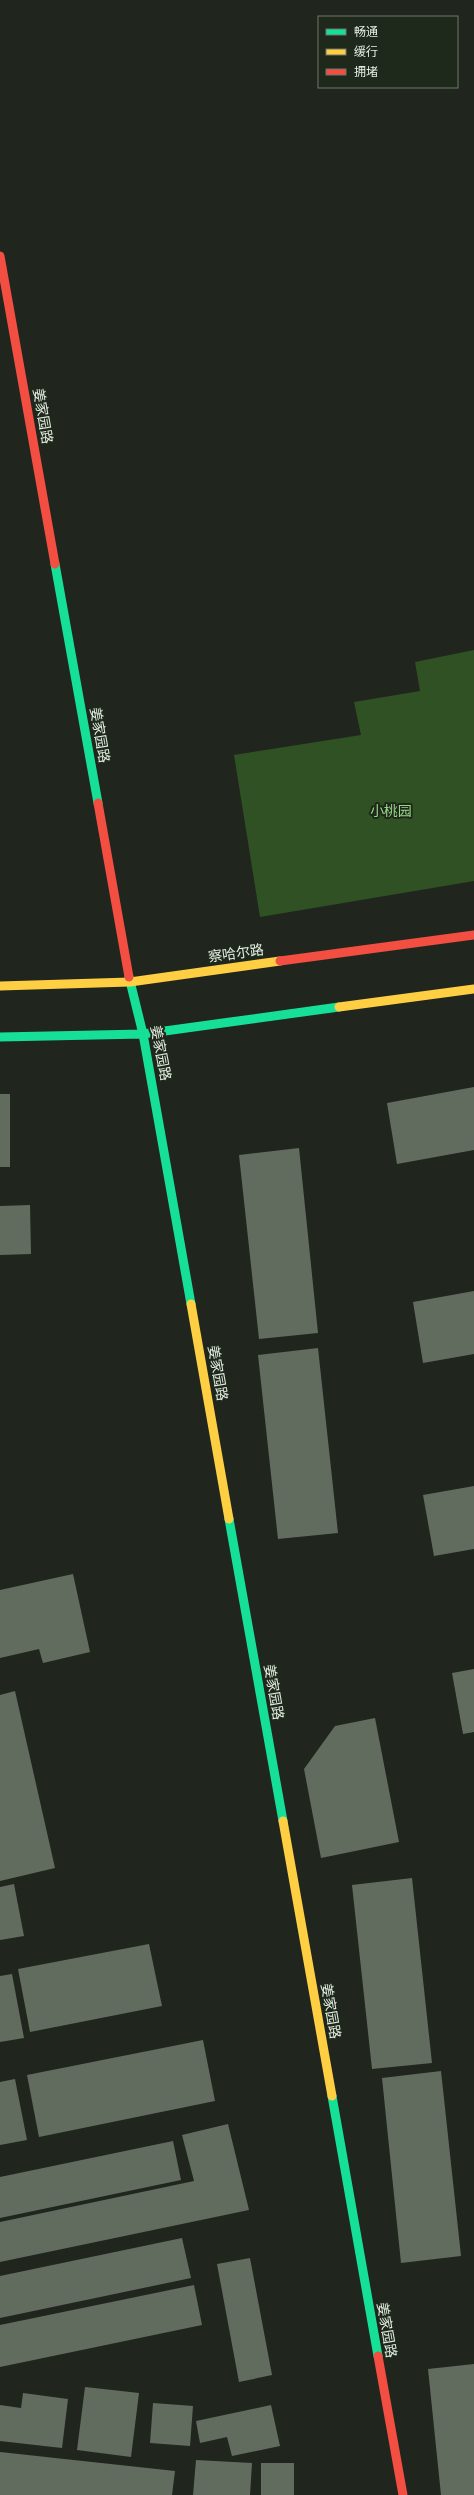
<svg xmlns="http://www.w3.org/2000/svg" width="474" height="2495" font-family="Raleway,'Noto Sans SC',sans-serif">
<style>
.green{fill:#305124}
.building{fill:#616c5e}
.lines{fill:none;stroke-linecap:round;stroke-linejoin:round}
.fast{stroke:#16e098;stroke-width:9}
.slow{stroke:#ffcf43;stroke-width:9}
.jam{stroke:#f24e42;stroke-width:9}
.labels{text-anchor:middle;dominant-baseline:central;stroke-width:4;stroke-linejoin:round;paint-order:stroke}
.street-label{font-size:14px;fill:#e5ece3;stroke:#1e291b}
.park-label{font-size:14px;fill:#98d586;stroke:#1e291b}
</style>
<rect width="100%" height="100%" fill="#20261e"/>
<path class="green" d="M474,650V881L260,917L234,755L361,735L354,702L420,691L415,662Z"/>
<path class="building" d="M474,1087V1150L397,1164L387,1103Z
M0,1094H10V1167H0Z
M299,1148L318,1333L259,1339L239,1155Z
M30,1205L31,1254L0,1255V1206Z
M474,1291V1354L423,1363L413,1302Z
M318,1348L338,1533L278,1539L258,1355Z
M474,1486V1549L434,1556L423,1495Z
M73,1574L90,1652L43,1663L39,1649L0,1658V1590Z
M474,1669V1732L463,1734L452,1673Z
M15,1691L55,1868L0,1881V1695Z
M375,1718L399,1842L321,1858L304,1769L335,1726Z
M412,1878L432,2063L372,2069L352,1885Z
M14,1884L24,1936L0,1940V1887Z
M149,1944L162,2006L30,2032L18,1969Z
M12,1974L24,2038L0,2042V1976Z
M203,2040L215,2101L39,2137L27,2075Z
M441,2071L461,2256L401,2263L382,2078Z
M15,2079L27,2140L0,2145V2082Z
M228,2124L249,2210L0,2262V2222L194,2181L182,2135Z
M173,2141L181,2180L0,2218V2177Z
M182,2238L191,2278L0,2318V2276Z
M250,2258L272,2375L239,2382L217,2264Z
M194,2285L202,2325L0,2367V2325Z
M474,2364V2495H441L428,2369Z
M85,2387L139,2393L131,2457L77,2450Z
M23,2393L68,2399L62,2448L0,2441V2405L21,2408Z
M153,2403L193,2406L190,2446L150,2443Z
M271,2405L280,2446L232,2456L227,2437L200,2443L196,2421Z
M0,2452L175,2471L172,2495H0Z
M196,2460L252,2463L250,2495H193Z
M261,2463H294V2495H261Z"/>
<g class="lines">
<path class="fast" d="M55,564L98,803
M129,977L143,1034L191,1304
M0,1037L143,1034L339,1007
M229,1519L283,1821
M332,2096L378,2356"/>
<path class="slow" d="M0,986L130,982L280,961
M339,1007L474,989
M191,1304L229,1519
M283,1821L332,2096"/>
<path class="jam" d="M0,256L55,564
M98,803L129,977
M280,961L474,935
M378,2356L403,2495"/>
</g>
<g class="labels">
<g class="street-label">
<text transform="translate(43 416) rotate(80)">姜家园路</text>
<text transform="translate(100 735) rotate(80)">姜家园路</text>
<text transform="translate(236 953) rotate(-8)">察哈尔路</text>
<text transform="translate(161 1053) rotate(79)">姜家园路</text>
<text transform="translate(218 1373) rotate(80)">姜家园路</text>
<text transform="translate(274 1692) rotate(80)">姜家园路</text>
<text transform="translate(331 2011) rotate(80)">姜家园路</text>
<text transform="translate(387 2330) rotate(80)">姜家园路</text>
</g>
<g class="park-label">
<text x="391" y="811">小桃园</text>
</g>
</g>
<rect x="318" y="16" width="140" height="72" fill="#1e291b" stroke="#6e776b"/>
<rect x="326" y="29" width="20" height="6" fill="#16e098" stroke="#6e776b"/>
<text x="354" y="36" font-size="12" fill="#e5ece3">畅通</text>
<rect x="326" y="49" width="20" height="6" fill="#ffcf43" stroke="#6e776b"/>
<text x="354" y="56" font-size="12" fill="#e5ece3">缓行</text>
<rect x="326" y="69" width="20" height="6" fill="#f24e42" stroke="#6e776b"/>
<text x="354" y="76" font-size="12" fill="#e5ece3">拥堵</text>
</svg>
